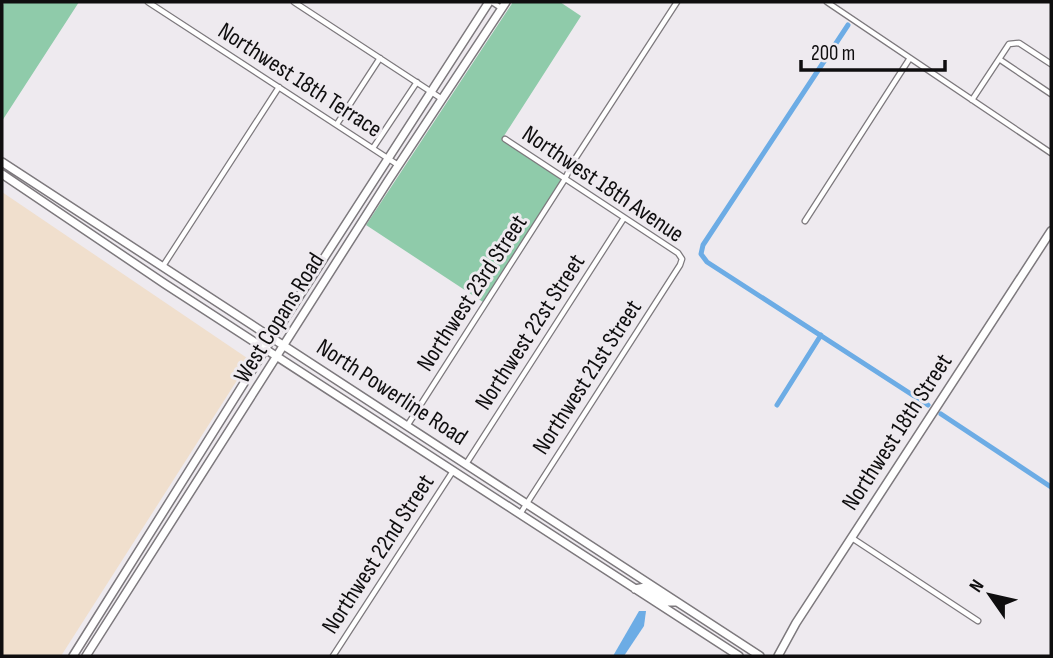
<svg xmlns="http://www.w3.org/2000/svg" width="1053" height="658" font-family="'Sofia Sans Condensed',sans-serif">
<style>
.industrial{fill:#f0dfcd}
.green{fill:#8fcbaa}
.water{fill:#6cace5}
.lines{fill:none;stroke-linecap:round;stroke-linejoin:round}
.canal{stroke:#6cace5;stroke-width:5}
.street-casing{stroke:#7d797d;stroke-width:7}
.secondary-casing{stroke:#7d797d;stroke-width:10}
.street{stroke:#fff;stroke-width:4.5}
.secondary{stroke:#fff;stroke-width:7}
.labels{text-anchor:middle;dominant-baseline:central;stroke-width:6;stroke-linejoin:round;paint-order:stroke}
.street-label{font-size:24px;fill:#0f0e0f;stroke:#eeeaef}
</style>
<rect width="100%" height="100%" fill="#eeeaef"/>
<path class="industrial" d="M2,192L250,360L61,656H2Z"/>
<path class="green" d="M4,2H79L2,121V9Z
M513,2H560L581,16L502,139L563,179L483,302L366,225Z"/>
<path class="water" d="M639,611H646L644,626L624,656H613Z"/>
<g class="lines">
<path class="canal" d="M848,25L703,245L701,254L707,262L928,405
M777,405L821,335
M941,414L1051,487"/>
<defs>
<path id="street" d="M148,2L398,165
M294,2L442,99
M492,2L501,8
M827,2L1051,153
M999,59L1051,94
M972,100L1009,44L1019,43L1051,64
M337,124L380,58
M505,139L678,253L682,259L680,265L520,514
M373,148L417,82
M805,221L910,58
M163,266L279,87
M407,426L565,179L573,162L677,2
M466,464L624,218
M852,538L978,621
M333,656L453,471"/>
<path id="secondary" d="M2,162L760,656
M2,174L165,284L739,656
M635,589L645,587L668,602H676
M73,656L266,348L489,2
M86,656L388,181L506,2
M778,656L796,623L1051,231"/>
</defs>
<use href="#street" class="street-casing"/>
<use href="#secondary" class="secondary-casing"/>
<use href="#street" class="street"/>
<use href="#secondary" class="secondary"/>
</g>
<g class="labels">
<g class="street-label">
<text transform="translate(300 80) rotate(33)">Northwest 18th Terrace</text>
<text transform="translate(603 184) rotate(34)">Northwest 18th Avenue</text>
<text transform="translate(472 293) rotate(-57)">Northwest 23rd Street</text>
<text transform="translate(279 318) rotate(-58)">West Copans Road</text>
<text transform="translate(530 332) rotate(-57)">Northwest 22st Street</text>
<text transform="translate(587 377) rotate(-57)">Northwest 21st Street</text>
<text transform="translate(392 392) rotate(33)">North Powerline Road</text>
<text transform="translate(897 432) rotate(-57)">Northwest 18th Street</text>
<text transform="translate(378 554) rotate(-57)">Northwest 22nd Street</text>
</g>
</g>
<rect width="1053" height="658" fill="none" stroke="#0f0e0f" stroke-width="7"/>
<g transform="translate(990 595) rotate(304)" stroke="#eeeaef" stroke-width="5" paint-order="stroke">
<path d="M0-5L12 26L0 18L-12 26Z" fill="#0f0e0f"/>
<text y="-10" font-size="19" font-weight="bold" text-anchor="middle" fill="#0f0e0f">N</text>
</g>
<path d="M801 60v10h144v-10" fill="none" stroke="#0f0e0f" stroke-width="3.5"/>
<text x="811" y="60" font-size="21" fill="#0f0e0f" stroke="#eeeaef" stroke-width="5" paint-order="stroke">200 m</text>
</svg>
